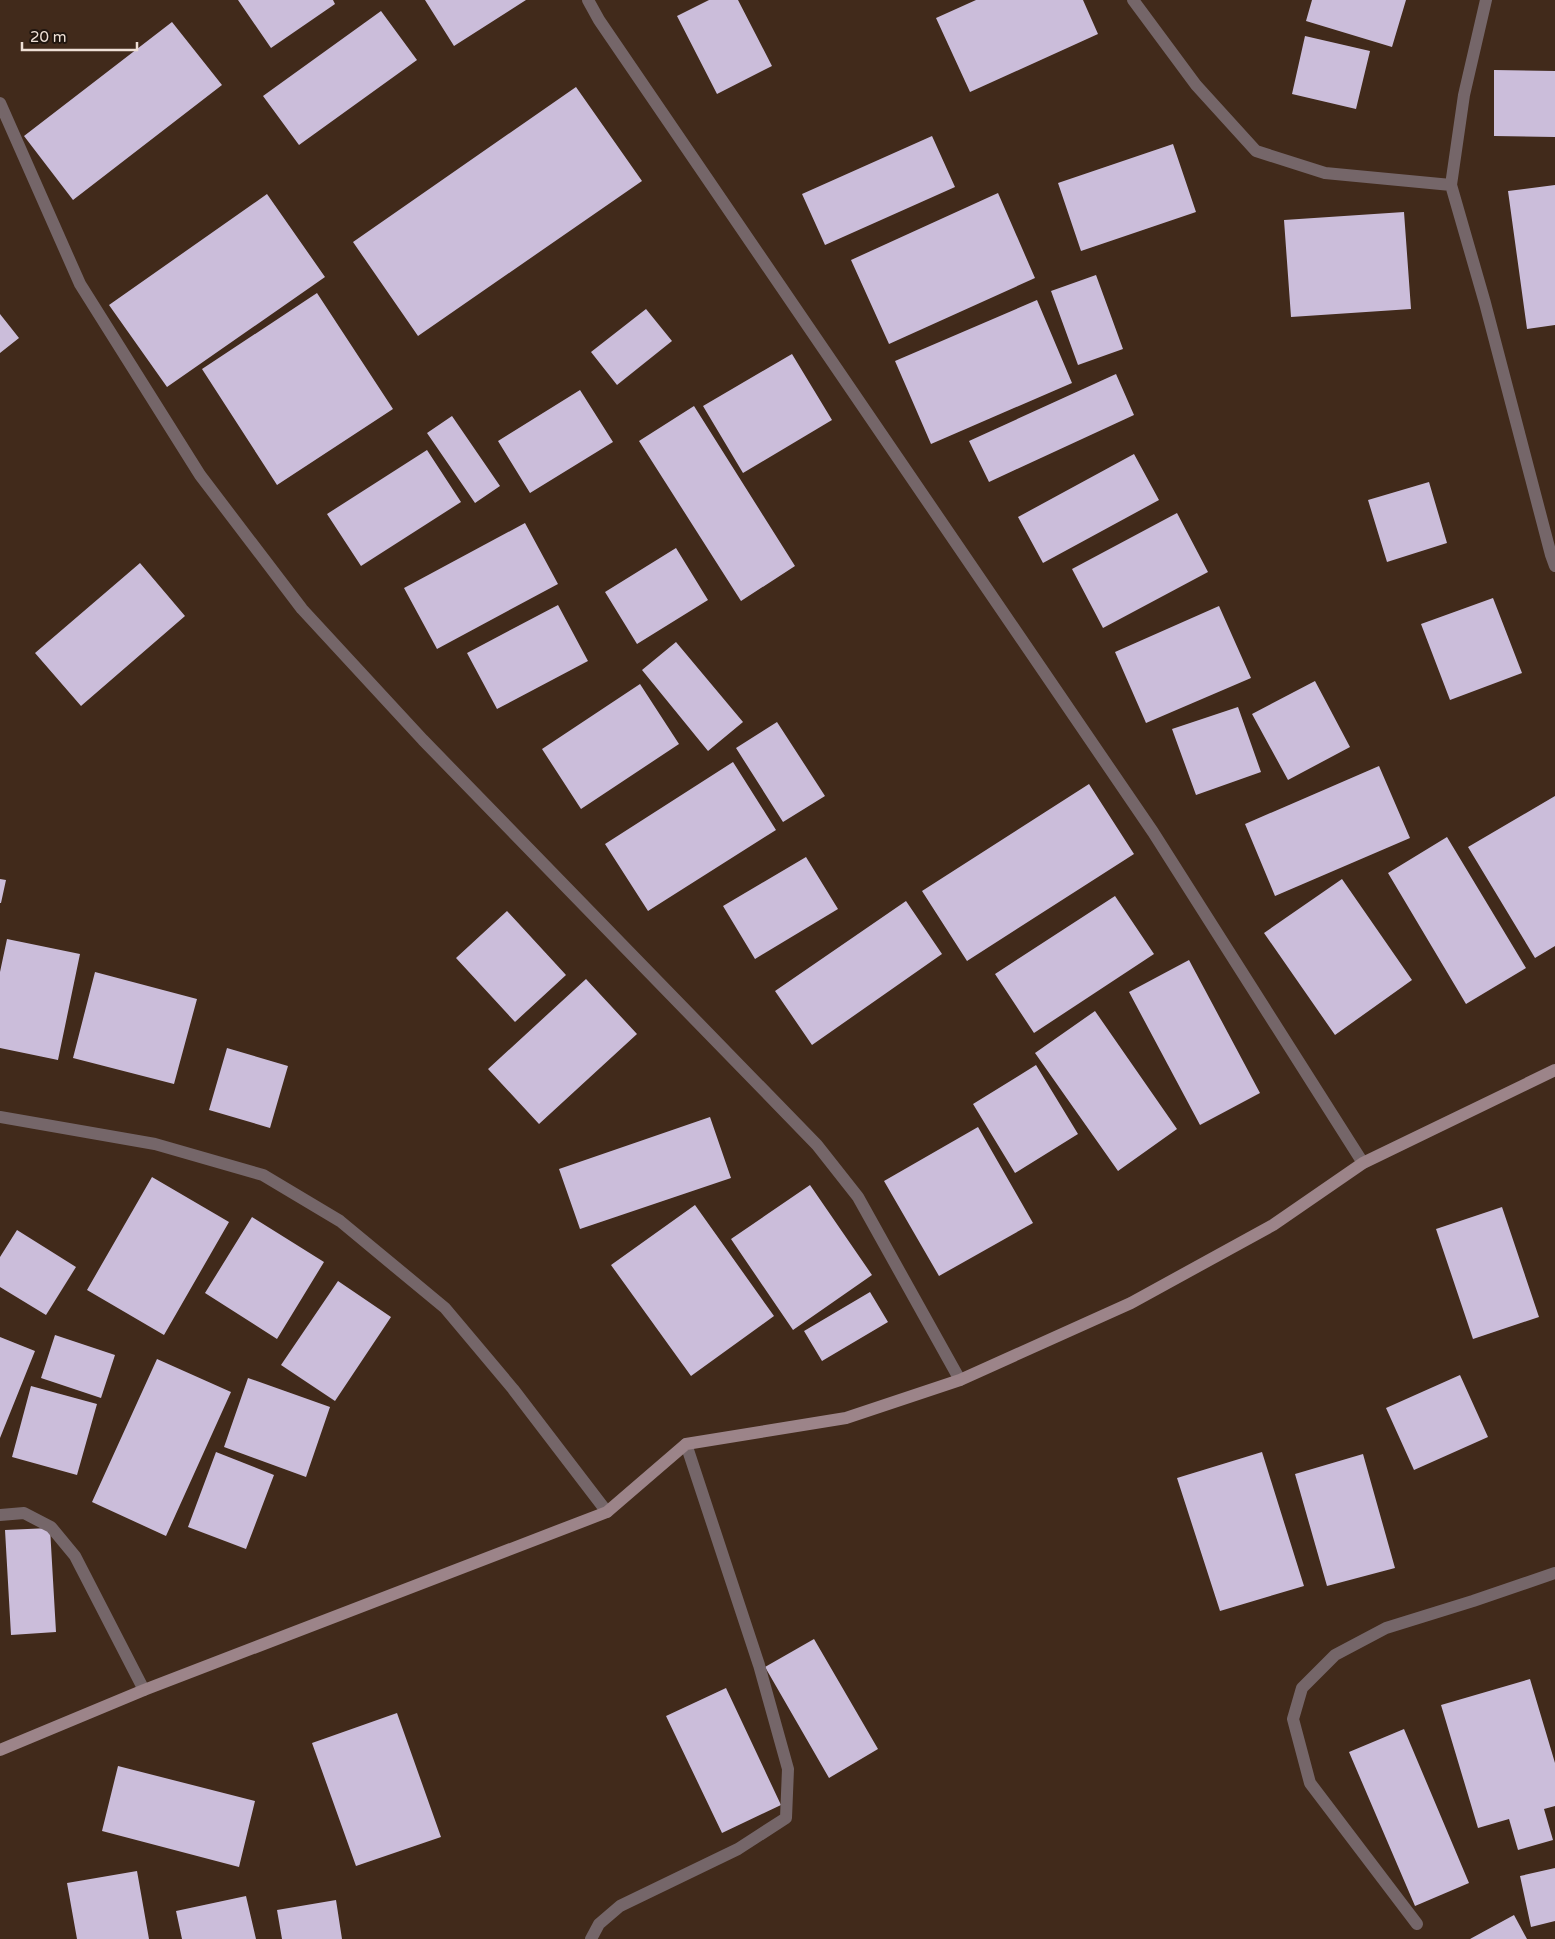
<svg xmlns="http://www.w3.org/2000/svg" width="1555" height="1939" font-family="'Varela Round',sans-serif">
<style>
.building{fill:#cbbdda}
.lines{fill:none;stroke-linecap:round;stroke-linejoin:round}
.street{stroke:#756669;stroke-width:12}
.secondary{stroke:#9c8489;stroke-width:12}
</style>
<rect width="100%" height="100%" fill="#412a1b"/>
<path class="building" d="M238,0H333L335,4L271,48Z
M425,0H526L454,46Z
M709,0H738L772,66L717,94L677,16Z
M976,0H1083L1098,34L970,92L936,18Z
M1312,0H1406L1392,47L1306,21Z
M381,11L417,60L299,145L263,96Z
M172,22L222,85L73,200L24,136Z
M1305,36L1370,51L1356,109L1292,94Z
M1494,70L1555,71V137L1494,136Z
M576,87L642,181L418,336L353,242Z
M932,136L955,187L825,245L802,194Z
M1173,144L1196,212L1081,251L1058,183Z
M1555,185V325L1527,329L1508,191Z
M998,193L1035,278L889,344L851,260Z
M267,194L325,277L167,387L109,305Z
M1404,212L1411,309L1291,317L1284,220Z
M1096,275L1123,349L1078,365L1051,291Z
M317,293L393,409L277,485L202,369Z
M1037,300L1072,383L931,444L895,361Z
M646,309L672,341L617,385L591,352Z
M0,314L19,338L0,353Z
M792,354L832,420L743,473L703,406Z
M1116,374L1134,415L989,482L969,441Z
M580,390L613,442L530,493L498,441Z
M694,406L795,566L741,601L639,441Z
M452,416L500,486L475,503L427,433Z
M427,450L461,502L361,566L327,514Z
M1134,454L1159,500L1043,563L1018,517Z
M1429,482L1447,543L1387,562L1368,500Z
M1177,513L1208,572L1103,628L1072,569Z
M525,523L558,584L437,649L404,588Z
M676,548L708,600L637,644L605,592Z
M140,563L185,616L81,706L35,653Z
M1493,598L1522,673L1450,700L1421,624Z
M558,605L588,661L497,709L467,653Z
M1219,606L1251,678L1146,723L1115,652Z
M676,642L743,722L708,751L642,670Z
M1315,681L1350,747L1288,780L1252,714Z
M640,684L679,744L581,809L542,749Z
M1238,707L1261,772L1196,795L1172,729Z
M777,722L825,796L783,822L736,748Z
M733,762L776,830L648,911L605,844Z
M1379,766L1410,838L1275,896L1245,824Z
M1089,784L1134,854L967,961L922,891Z
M1555,796V946L1535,958L1468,847Z
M1447,837L1526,968L1466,1004L1388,873Z
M806,857L838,909L755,959L723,906Z
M0,879L6,880L1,903H0Z
M1342,879L1412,980L1335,1035L1264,933Z
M1115,896L1154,954L1034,1033L995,974Z
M906,901L942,954L812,1045L775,991Z
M507,911L566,975L515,1022L456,958Z
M7,939L80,954L58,1060L0,1048V972Z
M1189,960L1260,1093L1200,1125L1129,992Z
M95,972L197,999L174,1084L73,1058Z
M586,979L637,1034L539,1124L488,1069Z
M1095,1011L1177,1129L1118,1171L1035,1053Z
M227,1048L288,1066L270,1128L209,1110Z
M1036,1065L1078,1134L1015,1173L973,1104Z
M710,1117L731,1178L580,1229L559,1169Z
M978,1127L1033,1223L939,1276L884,1181Z
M152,1177L229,1222L164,1335L87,1290Z
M810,1185L872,1275L793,1330L731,1239Z
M695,1205L774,1316L691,1376L611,1265Z
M1502,1207L1539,1317L1473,1339L1436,1229Z
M252,1217L324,1262L277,1339L205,1293Z
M17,1230L76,1267L46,1315L0,1287V1257Z
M338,1281L391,1317L335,1401L281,1365Z
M870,1292L888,1322L822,1361L804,1331Z
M55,1335L115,1355L101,1398L41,1378Z
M0,1337L35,1351L0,1438Z
M157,1359L231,1392L166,1536L92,1502Z
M1460,1375L1488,1437L1414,1470L1386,1408Z
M248,1378L330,1407L306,1477L224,1447Z
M31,1386L97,1404L77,1475L12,1457Z
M216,1452L274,1475L246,1549L188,1527Z
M1262,1452L1304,1586L1220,1611L1177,1478Z
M1363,1454L1395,1568L1327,1586L1295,1474Z
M50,1528L56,1632L11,1635L5,1530Z
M814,1639L878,1749L829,1778L765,1667Z
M1530,1679L1555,1763V1806L1544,1809L1553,1840L1518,1850L1509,1819L1478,1828L1441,1705Z
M726,1688L781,1805L722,1833L666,1716Z
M397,1713L441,1837L356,1866L312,1743Z
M1404,1729L1469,1883L1415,1906L1349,1752Z
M118,1766L255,1801L239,1867L102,1831Z
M1555,1868V1921L1531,1927L1520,1876Z
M137,1871L149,1939H77L67,1883Z
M246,1896L256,1939H182L176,1911Z
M336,1900L342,1939H282L277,1910Z
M1514,1915L1527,1939H1470Z"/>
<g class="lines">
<path class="street" d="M588,0L599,20L1153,832L1363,1163
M1133,0L1196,85L1256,151L1325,173L1451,185
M1486,0L1464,95L1451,185L1485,303L1551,555L1555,566
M0,103L80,284L200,475L302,609L423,740L817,1145L858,1197L960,1380
M0,1117L155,1144L263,1175L340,1221L445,1308L513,1389L607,1512
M0,1515L24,1513L51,1527L75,1556L144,1690
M1417,1924L1310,1783L1293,1719L1302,1688L1335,1655L1386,1628L1473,1601L1555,1573
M591,1939L599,1924L620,1906L738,1849L786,1818L788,1769L759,1665L686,1444"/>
<path class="secondary" d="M0,1750L144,1690L607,1512L686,1444L846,1418L960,1380L1131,1303L1273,1225L1363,1163L1555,1070"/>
</g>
<path d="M22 42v8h115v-8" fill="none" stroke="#efe0d6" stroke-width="2.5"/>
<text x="30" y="42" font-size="15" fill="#efe0d6" stroke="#20160f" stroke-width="4" paint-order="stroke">20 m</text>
</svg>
